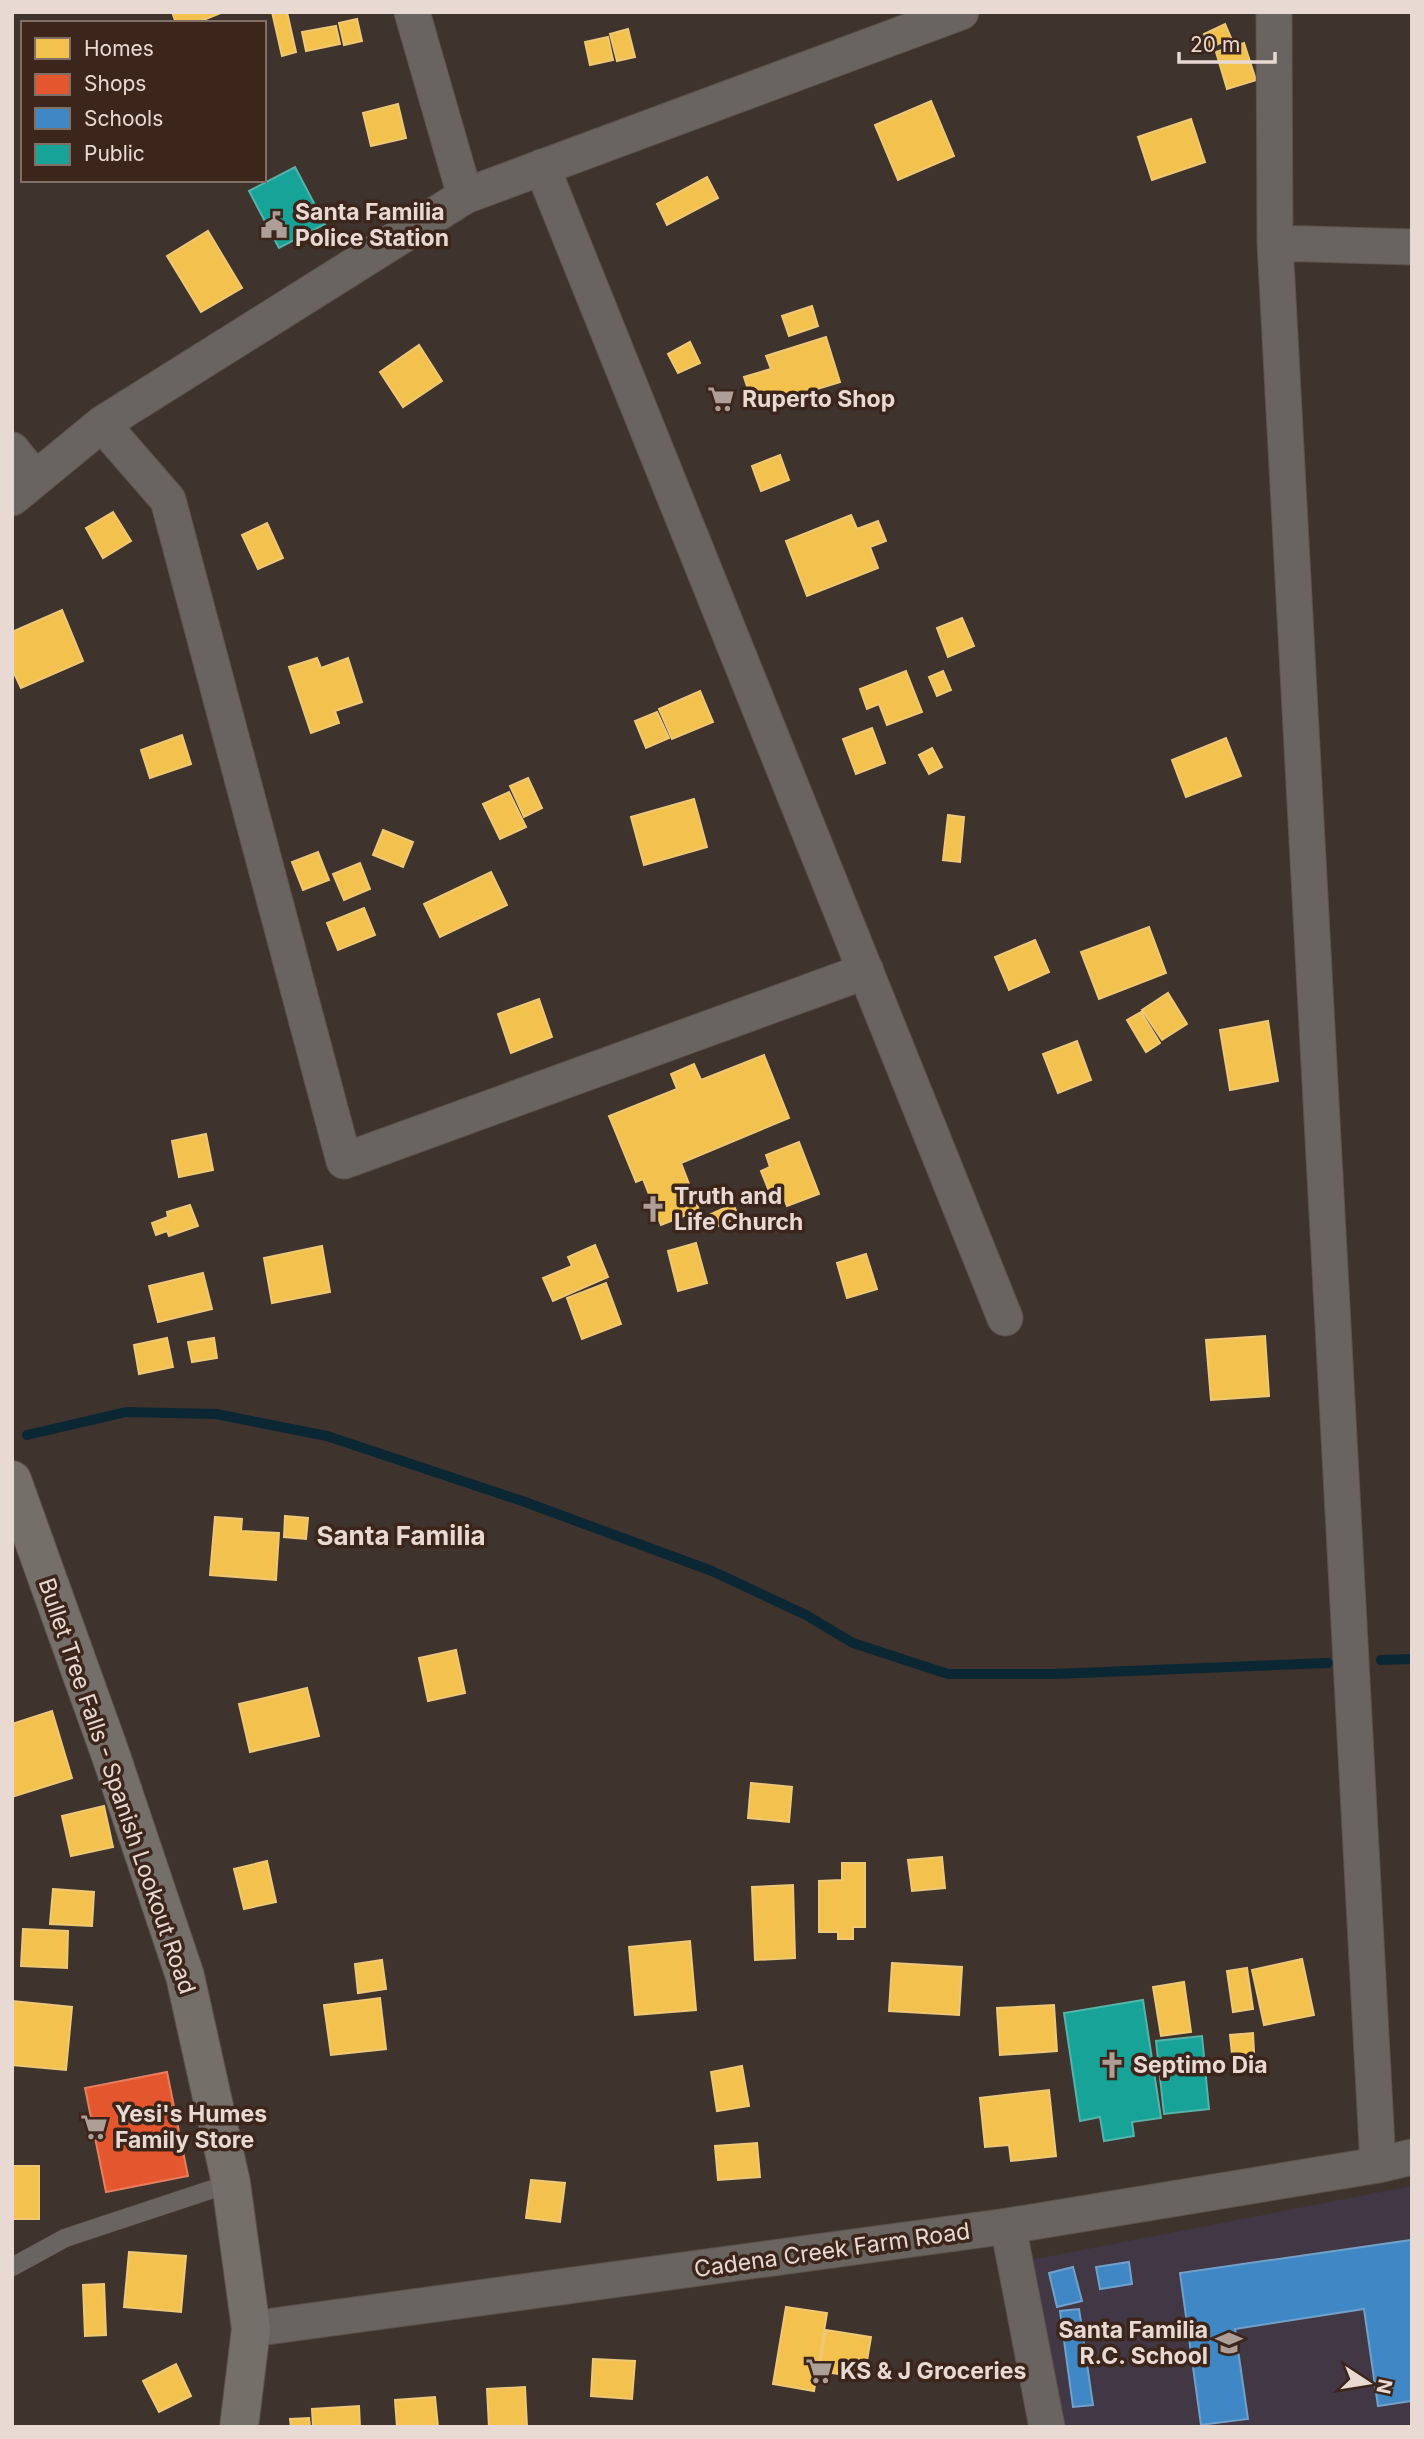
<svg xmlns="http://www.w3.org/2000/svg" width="1424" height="2439" font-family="Inter,sans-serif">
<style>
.education{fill:#423845}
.homes{fill:#f2c14e;stroke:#efc876;stroke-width:2}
.shops{fill:#e4572e;stroke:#e57e5f;stroke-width:2}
.schools{fill:#3f88c5;stroke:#72a0c9;stroke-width:2}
.public{fill:#17a398;stroke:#56b3a9;stroke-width:2}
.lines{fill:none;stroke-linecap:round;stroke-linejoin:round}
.stream{stroke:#0b2734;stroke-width:10}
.lane-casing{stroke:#5c524c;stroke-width:19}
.street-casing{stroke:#5c524c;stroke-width:37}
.secondary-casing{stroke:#5c524c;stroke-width:40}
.lane{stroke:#69645f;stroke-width:18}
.street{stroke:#69645f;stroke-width:35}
.secondary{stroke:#746f68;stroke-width:38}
.labels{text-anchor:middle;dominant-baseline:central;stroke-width:7;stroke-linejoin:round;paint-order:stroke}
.poi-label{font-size:23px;font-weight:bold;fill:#e8d9d2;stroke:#3c261b;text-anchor:start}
.street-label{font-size:23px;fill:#e8d9d2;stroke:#3c261b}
.quarter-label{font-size:26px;font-weight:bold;fill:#e8d9d2;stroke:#3c261b}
</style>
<rect width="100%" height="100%" fill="#3f332d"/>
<path class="education" d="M1412,2186V2427H1062L1031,2260Z"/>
<path class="homes" d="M172,12H223L196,23H176Z
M272,12H287L296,52L282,56Z
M357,19L362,41L344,45L339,23Z
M1225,24L1231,38L1210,48L1204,34Z
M336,26L340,44L306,51L302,32Z
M628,29L635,57L617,61L610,34Z
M608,37L613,60L590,65L585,42Z
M1244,43L1256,80L1227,89L1216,52Z
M931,101L954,156L898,180L875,125Z
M398,104L406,138L371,146L363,113Z
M1191,119L1205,162L1152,180L1138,137Z
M707,177L718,198L667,225L657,204Z
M208,231L242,288L201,312L167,256Z
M812,306L818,326L789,336L782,316Z
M826,337L840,382L754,408L744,377L771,369L766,356Z
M690,342L700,363L678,373L668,354Z
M419,345L442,381L403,407L380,372Z
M780,455L789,480L761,491L752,466Z
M113,512L131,541L103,558L86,528Z
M851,515L857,529L878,521L886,541L870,547L878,568L807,596L786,541Z
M267,523L283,558L258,569L242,535Z
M62,610L83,661L21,688L12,669V632Z
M962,618L974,646L948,657L937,628Z
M317,658L321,668L348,658L362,702L335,711L339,723L311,733L289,667Z
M906,671L922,712L887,725L879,704L867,709L860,689Z
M943,671L951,690L937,696L929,677Z
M700,691L713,722L672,739L659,709Z
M657,712L669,738L646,748L635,721Z
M872,728L885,763L856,774L843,739Z
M182,735L191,764L150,778L141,750Z
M1226,738L1241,776L1186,797L1172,760Z
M932,748L942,767L929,774L919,755Z
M528,778L542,808L524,817L510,786Z
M509,792L526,827L500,839L483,804Z
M694,799L707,847L644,865L631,817Z
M948,815L964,817L960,862L943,860Z
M383,830L413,842L403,867L373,855Z
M318,852L329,880L303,890L292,862Z
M360,863L370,889L344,900L333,874Z
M491,872L507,905L440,937L424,904Z
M364,908L375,935L338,950L327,923Z
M1149,927L1166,973L1099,999L1081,952Z
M1035,940L1049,972L1009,990L995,957Z
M1168,993L1187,1024L1162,1040L1142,1010Z
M539,999L552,1037L511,1053L498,1014Z
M1141,1012L1160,1043L1146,1052L1127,1020Z
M1268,1021L1278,1081L1230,1090L1220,1030Z
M1077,1041L1091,1080L1058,1093L1043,1054Z
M764,1055L789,1118L681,1163L699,1210L661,1225L643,1179L636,1182L609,1116L677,1089L671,1074L694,1064L701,1080Z
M206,1134L213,1170L179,1177L172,1141Z
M799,1142L819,1194L787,1206L783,1196L773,1201L761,1171L770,1167L766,1155Z
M733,1204L739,1217L714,1228L709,1215Z
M190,1205L198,1226L169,1236L167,1231L156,1235L152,1223L168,1217L167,1212Z
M696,1243L707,1283L678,1291L668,1251Z
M595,1245L608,1277L553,1301L543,1278L572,1266L568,1257Z
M322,1246L330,1292L272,1303L264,1258Z
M866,1254L877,1289L847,1298L837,1263Z
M203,1273L212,1309L158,1322L149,1286Z
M606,1283L621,1324L582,1339L567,1298Z
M1265,1336L1269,1396L1211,1400L1206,1340Z
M167,1338L173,1367L139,1374L134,1345Z
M214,1338L217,1358L192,1362L188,1342Z
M285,1516L308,1518L306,1539L284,1537Z
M215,1517L242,1519L241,1531L279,1533L276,1580L210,1575Z
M456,1650L465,1693L428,1701L419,1658Z
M307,1688L319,1736L250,1752L239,1704Z
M52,1711L72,1778L12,1797V1724Z
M751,1783L792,1787L789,1822L748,1818Z
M104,1806L113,1847L71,1856L62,1816Z
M942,1857L945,1888L912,1891L908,1860Z
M267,1861L276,1902L244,1909L234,1869Z
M842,1863H865V1927H853V1939H838V1932H819V1881L842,1880Z
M793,1885L795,1958L755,1960L752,1887Z
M53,1889L94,1892L92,1926L50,1924Z
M23,1929L68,1931L67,1968L21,1966Z
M690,1941L696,2010L635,2015L629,1947Z
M1302,1959L1314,2015L1264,2025L1252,1970Z
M382,1960L386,1989L358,1993L355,1964Z
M892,1963L962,1967L959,2015L889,2011Z
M1247,1968L1253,2009L1233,2012L1227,1971Z
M1184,1982L1191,2032L1161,2036L1153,1987Z
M380,1998L386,2049L331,2055L324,2005Z
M12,2001L72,2007L66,2070L12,2065Z
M1054,2005L1057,2051L1000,2055L997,2008Z
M1253,2033L1255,2071L1234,2073L1230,2035Z
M742,2066L749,2106L717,2111L711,2072Z
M1049,2090L1056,2156L1011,2161L1009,2145L985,2147L980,2098Z
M757,2143L760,2177L718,2180L715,2146Z
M12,2166H39V2219H12Z
M531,2180L565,2183L560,2222L526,2218Z
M129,2252L186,2256L181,2312L124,2307Z
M104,2284L106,2335L85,2336L83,2285Z
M786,2307L827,2313L814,2391L773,2384Z
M826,2330L871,2337L864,2378L819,2371Z
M593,2359L635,2361L632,2399L591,2396Z
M176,2364L191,2396L159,2412L143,2381Z
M525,2387L527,2427H489L487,2389Z
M435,2397L438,2427H397L395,2400Z
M359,2406L360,2427H313L312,2409Z
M309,2418L310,2427H291L290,2419Z"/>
<path class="shops" d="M167,2072L188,2176L106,2192L85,2088Z"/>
<path class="schools" d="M1411,2240L1412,2401L1378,2406L1364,2309L1235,2329L1248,2419L1201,2425L1180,2273Z
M1129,2262L1132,2284L1100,2289L1096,2267Z
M1073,2267L1082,2301L1057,2307L1049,2273Z
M1079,2309L1093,2405L1073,2407L1060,2311Z"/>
<path class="public" d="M295,167L325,224L279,248L249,191Z
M1143,2000L1161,2118L1132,2122L1134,2136L1104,2141L1100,2117L1080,2121L1064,2013Z
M1202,2036L1209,2109L1164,2114L1156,2041Z"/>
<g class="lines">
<path class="stream" d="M27,1435L126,1412L216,1414L327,1436L525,1502L712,1571L806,1615L853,1643L948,1674H1054L1328,1663
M1381,1660L1412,1659"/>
<defs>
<path id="lane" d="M12,2267L65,2238L231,2183"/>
<path id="street" d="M412,12L465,196
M1274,12L1275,243L1378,2165
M542,167L1005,1318
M1275,243L1412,247
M102,424L168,500L344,1161L866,971
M12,450L35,479
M12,498L102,424L465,196L961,12
M1008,2226L1047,2427
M251,2329L1008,2226L1378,2165L1412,2157"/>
<path id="secondary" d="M12,1480L110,1753L185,1976L231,2183L251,2329L239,2427"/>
</defs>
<use href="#lane" class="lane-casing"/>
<use href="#street" class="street-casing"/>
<use href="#secondary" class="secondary-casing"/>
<use href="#lane" class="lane"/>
<use href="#street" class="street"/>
<use href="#secondary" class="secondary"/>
</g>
<defs>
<symbol id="civic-bare" viewBox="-9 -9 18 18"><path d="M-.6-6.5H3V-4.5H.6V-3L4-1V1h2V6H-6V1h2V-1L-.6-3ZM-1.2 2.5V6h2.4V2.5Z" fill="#ad9f98" stroke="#3c261b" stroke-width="2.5" paint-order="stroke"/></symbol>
<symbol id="supermarket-bare" viewBox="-9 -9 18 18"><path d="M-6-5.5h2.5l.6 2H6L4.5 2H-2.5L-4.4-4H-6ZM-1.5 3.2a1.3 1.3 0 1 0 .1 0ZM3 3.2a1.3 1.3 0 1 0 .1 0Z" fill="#ad9f98" stroke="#3c261b" stroke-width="2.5" paint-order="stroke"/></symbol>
<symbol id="church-bare" viewBox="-9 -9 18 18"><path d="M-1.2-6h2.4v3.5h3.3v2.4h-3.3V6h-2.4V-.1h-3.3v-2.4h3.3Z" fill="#ad9f98" stroke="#3c261b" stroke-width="2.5" paint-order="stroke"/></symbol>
<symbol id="school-bare" viewBox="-9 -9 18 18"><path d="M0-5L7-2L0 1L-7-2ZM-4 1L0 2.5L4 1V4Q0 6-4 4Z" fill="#ad9f98" stroke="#3c261b" stroke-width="2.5" paint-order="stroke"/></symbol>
</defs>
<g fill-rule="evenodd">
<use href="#civic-bare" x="255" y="206" width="38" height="38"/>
<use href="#supermarket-bare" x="702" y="380" width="38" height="38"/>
<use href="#church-bare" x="634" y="1190" width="38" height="38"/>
<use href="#church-bare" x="1093" y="2046" width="38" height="38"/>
<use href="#supermarket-bare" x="75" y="2108" width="38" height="38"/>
<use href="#school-bare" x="1210" y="2324" width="38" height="38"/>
<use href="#supermarket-bare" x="800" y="2352" width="38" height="38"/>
</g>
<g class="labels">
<g class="poi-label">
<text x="295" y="212">Santa Familia<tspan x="295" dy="26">Police Station</tspan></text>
<text x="742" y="399">Ruperto Shop</text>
<text x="674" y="1196">Truth and<tspan x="674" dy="26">Life Church</tspan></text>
<text x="1133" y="2065">Septimo Dia</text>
<text x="115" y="2114">Yesi's Humes<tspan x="115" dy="26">Family Store</tspan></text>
<text x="1208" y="2330" text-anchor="end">Santa Familia<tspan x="1208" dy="26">R.C. School</tspan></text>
<text x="840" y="2371">KS &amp; J Groceries</text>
</g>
<g class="street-label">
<text transform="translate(117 1786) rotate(71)">Bullet Tree Falls - Spanish Lookout Road</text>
<text transform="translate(832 2250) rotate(-8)">Cadena Creek Farm Road</text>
</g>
<g class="quarter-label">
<text x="401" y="1535">Santa Familia</text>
</g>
</g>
<rect width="1424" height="2439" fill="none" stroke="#e8d9d2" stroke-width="28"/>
<rect x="21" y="21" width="245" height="161" fill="#3c261b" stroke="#816e64" stroke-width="2"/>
<rect x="35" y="38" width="35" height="21" fill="#f2c14e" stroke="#816e64" stroke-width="2"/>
<text x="84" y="56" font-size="21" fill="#e8d9d2">Homes</text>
<rect x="35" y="74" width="35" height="21" fill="#e4572e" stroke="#816e64" stroke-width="2"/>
<text x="84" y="91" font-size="21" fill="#e8d9d2">Shops</text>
<rect x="35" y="108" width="35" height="21" fill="#3f88c5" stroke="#816e64" stroke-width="2"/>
<text x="84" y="126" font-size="21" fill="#e8d9d2">Schools</text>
<rect x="35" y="144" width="35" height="21" fill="#17a398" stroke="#816e64" stroke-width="2"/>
<text x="84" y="161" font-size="21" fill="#e8d9d2">Public</text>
<g transform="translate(1368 2383) rotate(102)" stroke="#3c261b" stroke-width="5" paint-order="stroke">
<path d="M0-5L12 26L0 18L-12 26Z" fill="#e8d9d2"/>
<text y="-10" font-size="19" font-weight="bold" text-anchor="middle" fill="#e8d9d2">N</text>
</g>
<path d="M1179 52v10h96v-10" fill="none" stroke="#e8d9d2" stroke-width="3.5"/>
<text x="1190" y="52" font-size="21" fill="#e8d9d2" stroke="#3c261b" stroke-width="5" paint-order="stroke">20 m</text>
</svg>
